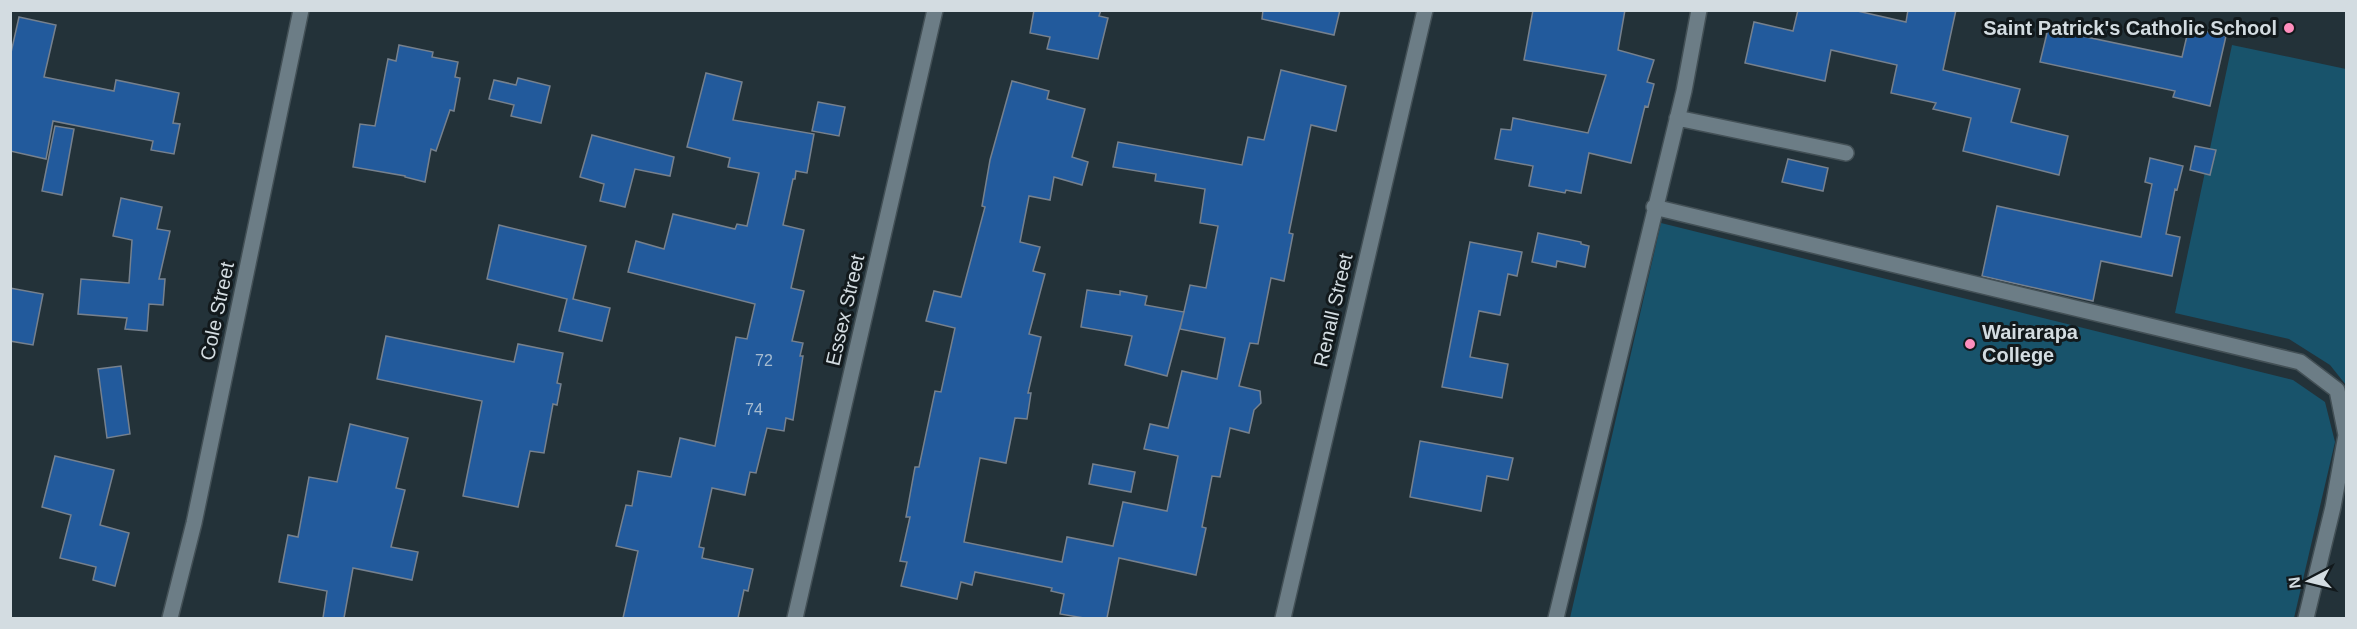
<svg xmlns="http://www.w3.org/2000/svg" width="2357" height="629" font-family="Helvetica,sans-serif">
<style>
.green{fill:#18536b}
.building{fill:#225a9c;stroke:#76818e;stroke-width:1.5}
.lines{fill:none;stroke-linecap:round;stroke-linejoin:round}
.minor-casing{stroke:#435056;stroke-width:18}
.minor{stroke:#6c7d86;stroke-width:15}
.poi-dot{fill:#fe8ebd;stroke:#12191c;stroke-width:2}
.labels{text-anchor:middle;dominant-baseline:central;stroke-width:6;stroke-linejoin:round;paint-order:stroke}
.number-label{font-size:16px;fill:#a7bcd0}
.poi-label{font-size:20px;font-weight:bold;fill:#d3dce1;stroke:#12191c;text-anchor:end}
.street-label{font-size:20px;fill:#d3dce1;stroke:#12191c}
</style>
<rect width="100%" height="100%" fill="#233239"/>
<path class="green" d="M2232,45L2346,69V385L2330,365L2289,339L2175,313Z
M1661,223L2293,380L2325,402L2335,442L2294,618H1570Z"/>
<path class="building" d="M1034,10H1101L1099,16L1108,18L1098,59L1047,49L1050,37L1030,33Z
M1263,10H1340L1334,35L1262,19Z
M1533,10H1625L1618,50L1654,60L1647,82L1654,84L1648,107L1645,106L1631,163L1589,153L1581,193L1566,190L1565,193L1529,186L1533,166L1495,159L1501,129L1511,130L1513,118L1588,133L1606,75L1524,60Z
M1798,10H1853L1906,22L1908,10H1956L1943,70L2020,89L2011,122L2068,136L2059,175L1963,151L1971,118L1933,109L1936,103L1891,93L1897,65L1831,50L1825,81L1745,63L1754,22L1793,31Z
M19,17L56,25L44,77L114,91L116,80L179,93L173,123L180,124L174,154L151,150L153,141L53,121L46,159L10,151V57Z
M2189,27L2226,36L2210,106L2173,97L2175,91L2040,62L2048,29L2182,57Z
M399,45L433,52L432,57L458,62L455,77L460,78L454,111L450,110L436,151L431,149L425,182L405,177V176L353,167L360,124L375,126L388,59L396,61Z
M1281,70L1346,86L1336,131L1311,125L1289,233L1293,234L1284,281L1271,278L1258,344L1250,343L1239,386L1260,391L1261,403L1254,410L1249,433L1230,428L1220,477L1212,476L1202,527L1206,528L1196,575L1119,558L1107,618H1084L1060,614L1064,594L1051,591L1052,588L975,572L972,585L961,582L957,599L901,586L907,562L900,561L910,517H906L915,467H919L935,391L941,392L955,328L926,321L934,291L961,297L985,207L982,206L990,160L1012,81L1049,91L1047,99L1085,109L1072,157L1088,162L1082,185L1054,177L1050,200L1029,196L1020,242L1040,247L1033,271L1045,274L1029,334L1041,337L1028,393H1031L1027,419L1015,418L1006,463L980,458L964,542L1062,562L1067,537L1113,546L1123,502L1167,511L1178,456L1144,449L1150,424L1168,428L1182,371L1217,379L1225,338L1180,329L1190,285L1206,288L1218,226L1200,223L1205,189L1155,181L1156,174L1113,167L1118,142L1242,165L1248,137L1264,140Z
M706,73L742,82L733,120L814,134L807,173L796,171L795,179H793L783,225L804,230L791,288L804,291L792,341L803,343L800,356H803L793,420L786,418L784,431L767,428L756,473L750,472L745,495L712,488L699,547L704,548L702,558L753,569L748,591L744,590L738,618H623L638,551L616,546L626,505L632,506L638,471L671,477L680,438L715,446L736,337L747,339L755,304L628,272L636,241L664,249L673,214L735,229L737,224L747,226L759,173L728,167L730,158L687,147Z
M518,78L550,86L541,123L511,116L514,105L489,99L494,80L516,85Z
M818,102L845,107L839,136L812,131Z
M55,126L74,129L62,195L42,191Z
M592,135L674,157L670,176L635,169L625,207L600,201L604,184L580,177Z
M2195,146L2216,150L2210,175L2190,170Z
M2150,158L2183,166L2177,190L2175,189L2166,234L2180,237L2172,276L2101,261L2093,301L1982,276L1997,206L2141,237L2152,184L2145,182Z
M1788,159L1828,168L1823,191L1782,182Z
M121,198L162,207L157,229L170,231L159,279H165L163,305L149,304L147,331L125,329L127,318L78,314L81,279L129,283L132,240L113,236Z
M499,225L586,246L573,299L610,308L602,341L559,331L567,299L487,279Z
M1538,233L1581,242V244L1589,246L1585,267L1557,261L1556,267L1532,262Z
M1470,242L1522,252L1517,276L1508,274L1500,315L1479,311L1470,357L1508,364L1502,398L1442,387Z
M10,288L43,294L33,345L10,341Z
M1087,290L1120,295V291L1147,296L1145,305L1184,312L1167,376L1125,365L1132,336L1081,327Z
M386,336L514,362L518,344L563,353L557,383L561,384L557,405L553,404L544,453L530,451L518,507L463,496L482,401L377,379Z
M121,366L130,434L107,438L98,369Z
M350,424L408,438L396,488L405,490L391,547L418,552L412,580L353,568L344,618H323L327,591L279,582L288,535L298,537L309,477L337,482Z
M1420,441L1513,458L1508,480L1487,476L1481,511L1410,497Z
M55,456L114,470L100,525L129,533L115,586L93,580L96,567L60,558L71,515L42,507Z
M1093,464L1135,472L1131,492L1089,484Z"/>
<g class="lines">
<defs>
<path id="minor" d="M1677,118L1846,153
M1654,207L2300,362L2337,390L2346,435L2333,507L2306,618
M170,618L194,523L301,10
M795,618L935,10
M1283,618L1425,10
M1556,618L1684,91L1699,10"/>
</defs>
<use href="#minor" class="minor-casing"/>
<use href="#minor" class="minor"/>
</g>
<g class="poi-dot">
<circle cx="2289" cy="28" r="6"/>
<circle cx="1970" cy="344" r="6"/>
</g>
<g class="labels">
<g class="number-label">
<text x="764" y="360">72</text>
<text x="754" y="409">74</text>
</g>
<g class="poi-label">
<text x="2277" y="28">Saint Patrick's Catholic School</text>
<text x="1982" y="332" text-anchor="start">Wairarapa<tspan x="1982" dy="23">College</tspan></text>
</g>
<g class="street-label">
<text transform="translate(845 310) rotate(-77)">Essex Street</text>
<text transform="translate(1333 310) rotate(-77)">Renall Street</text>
<text transform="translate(217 311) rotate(-78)">Cole Street</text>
</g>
</g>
<rect width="2357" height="629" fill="none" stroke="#d3dce1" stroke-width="24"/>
<g transform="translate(2309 581) rotate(263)" stroke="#12191c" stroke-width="4.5" paint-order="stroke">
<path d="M0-4.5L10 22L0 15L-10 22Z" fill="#d3dce1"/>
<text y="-9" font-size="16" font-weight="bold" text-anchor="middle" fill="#d3dce1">N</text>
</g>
</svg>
